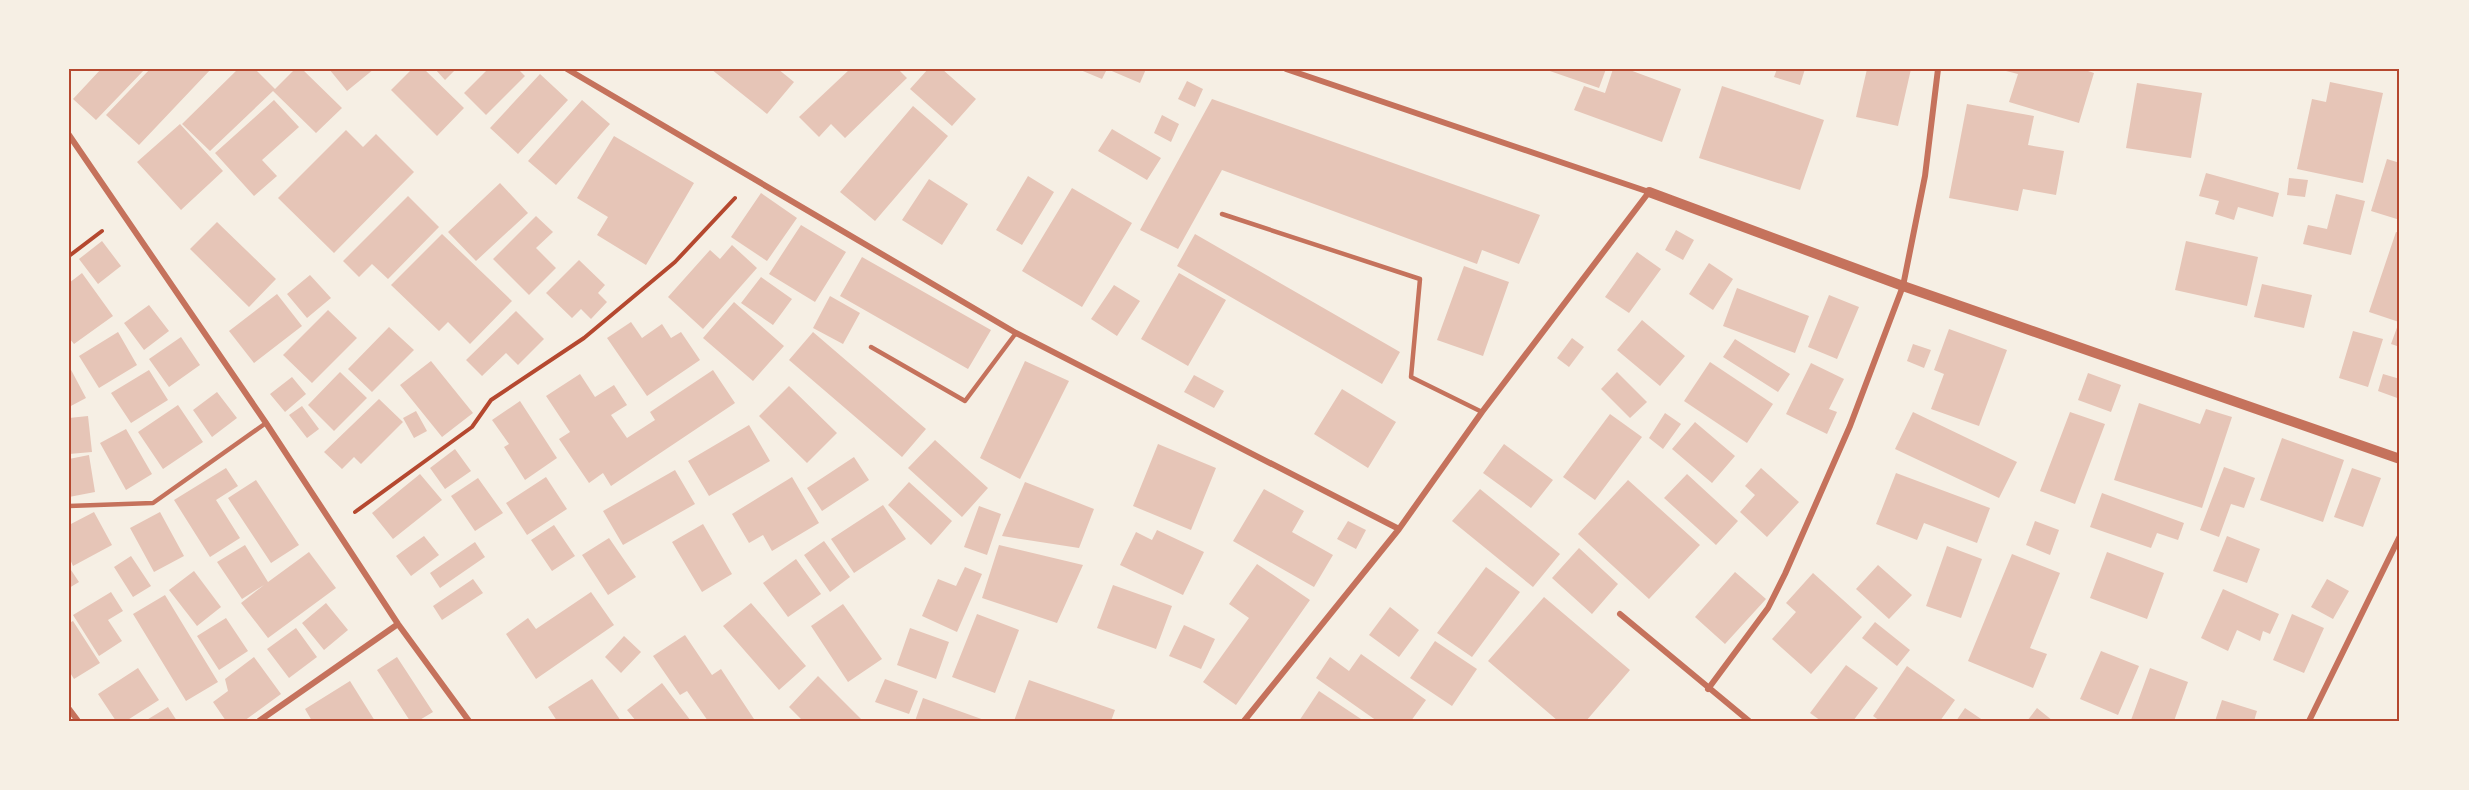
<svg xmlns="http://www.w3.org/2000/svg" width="2469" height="790" font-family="'Varela Round',sans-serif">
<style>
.building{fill:#e6c5b7}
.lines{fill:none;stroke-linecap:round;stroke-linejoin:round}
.path{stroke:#b5482f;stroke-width:4}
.service{stroke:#c5725c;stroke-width:4.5}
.minor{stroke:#c5725c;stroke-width:6}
.tertiary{stroke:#c5725c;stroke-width:10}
.neatline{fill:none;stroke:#b5482f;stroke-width:2}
</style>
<rect width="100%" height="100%" fill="#f6efe4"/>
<path class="building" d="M101,69H145L96,120L73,99Z
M150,69H211L139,145L106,115Z
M238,69H255L275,89L295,69H302L342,108L316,133L273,91L210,151L182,124Z
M329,69H374L347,91Z
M412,69H424L464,108L437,136L391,90Z
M435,69H456L445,80Z
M488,69H518L525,76L486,115L464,93Z
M711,69H778L794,82L767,114Z
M850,69H898L907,78L845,138L831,124L819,137L799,117Z
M928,69H942L976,99L952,126L910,89Z
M1078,69H1107L1102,79Z
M1107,69H1146L1140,83Z
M1544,69H1606L1599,88Z
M1613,69H1627L1681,89L1662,142L1574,110L1584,86L1605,93Z
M1777,69H1805L1800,85L1774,77Z
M1867,69H1911L1898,126L1856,117Z
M2082,69L2094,73L2079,123L2009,102L2018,74L2002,70Z
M540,74L568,100L518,154L490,128Z
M1187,81L1203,89L1195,107L1178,99Z
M2330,82L2383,93L2363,183L2297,169L2312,99L2326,102Z
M2137,83L2202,93L2191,158L2126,148Z
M1722,86L1824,120L1800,190L1699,158Z
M1212,99L1540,215L1519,264L1482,250L1477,264L1222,170L1178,249L1140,230Z
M274,100L299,127L262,160L277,176L254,196L215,153Z
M582,100L610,124L556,185L528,161Z
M1967,104L2034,116L2028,145L2064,151L2056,195L2023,189L2018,211L1949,198Z
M913,106L948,136L875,221L840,192Z
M1162,115L1179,124L1171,142L1154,133Z
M180,124L223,171L181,210L137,162Z
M1112,129L1161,158L1147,180L1098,151Z
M346,130L363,147L376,134L414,172L334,253L278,198Z
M614,136L694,183L646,265L597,235L608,217L577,198Z
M2387,159L2400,163V220L2371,211Z
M2206,173L2279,193L2273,217L2238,207L2234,220L2215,214L2219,201L2199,196Z
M1028,176L1054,192L1022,245L996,230Z
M2289,178L2308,180L2305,197L2287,195Z
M929,179L968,204L942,245L902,220Z
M500,183L528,213L476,261L448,232Z
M1072,188L1132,223L1082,307L1022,271Z
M761,193L797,218L767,261L731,237Z
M2336,194L2365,201L2351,255L2303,244L2308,225L2327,229Z
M408,196L439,227L388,279L372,264L359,277L343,261Z
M536,216L553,232L536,248L556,268L529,295L493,259Z
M217,222L276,279L249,307L190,249Z
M801,225L846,252L815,302L769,274Z
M1676,230L1694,240L1683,260L1665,250Z
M2396,232L2400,233V347L2391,344L2399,322L2369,312Z
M442,234L512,301L470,344L448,322L439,331L391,285Z
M1195,234L1400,352L1382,384L1177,266Z
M102,241L121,266L98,284L79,259Z
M2186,241L2258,257L2247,306L2175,290Z
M732,245L757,268L703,329L668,297L710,250L720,259Z
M1637,252L1661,269L1629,313L1605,297Z
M862,257L991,330L968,369L840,296Z
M579,260L605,285L598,293L607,302L591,319L581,309L572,318L546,293Z
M1709,263L1733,279L1713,310L1689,294Z
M1464,266L1509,282L1483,356L1437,340Z
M82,273L113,316L74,344L69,338V283Z
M1179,273L1226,300L1188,366L1141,339Z
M310,275L331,298L307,318L287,294Z
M761,277L792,299L773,325L741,303Z
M2262,284L2312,295L2304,328L2254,317Z
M1114,285L1140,301L1117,336L1091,319Z
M1737,288L1809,316L1795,353L1723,326Z
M277,294L302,326L254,363L229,331Z
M1829,295L1859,307L1837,359L1808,347Z
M830,296L860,313L843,344L813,328Z
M734,302L784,346L753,381L703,338Z
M149,305L169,331L144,350L124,323Z
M328,310L357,338L312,383L283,355Z
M516,311L544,339L518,365L506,353L482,376L466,360Z
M1642,320L1685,356L1660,386L1617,350Z
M631,322L642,338L662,324L671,338L681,332L700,360L647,396L607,338Z
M389,327L414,350L372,392L348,369Z
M1949,329L2007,350L1979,426L1931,409L1944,374L1934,370Z
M2353,331L2383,339L2368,387L2339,378Z
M118,332L137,365L99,388L79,356Z
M813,332L926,429L902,457L789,360Z
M181,337L200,365L169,387L149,359Z
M1572,338L1584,347L1569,367L1557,358Z
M1735,339L1790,374L1778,392L1723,357Z
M1913,344L1931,350L1924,368L1907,361Z
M431,361L473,413L442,437L400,385Z
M1025,361L1069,381L1020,479L980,458Z
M1710,362L1773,404L1747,443L1684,401Z
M1811,363L1844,379L1829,409L1837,412L1827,434L1786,414Z
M69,366L86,398L69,407Z
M149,370L168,400L131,423L111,393Z
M713,370L735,403L611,486L603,473L589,483L559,439L570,432L546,396L580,374L595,397L614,385L627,405L611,415L627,438L655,420L650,412Z
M340,372L367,398L334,431L308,405Z
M1617,372L1647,402L1630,418L1601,389Z
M2088,373L2121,385L2111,412L2078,400Z
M2383,374L2400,379V399L2378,391Z
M1194,375L1224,391L1214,408L1184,392Z
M292,377L306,394L285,412L270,394Z
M789,386L837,433L807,463L759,416Z
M1342,389L1396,422L1368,468L1314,434Z
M217,392L237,418L212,437L193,410Z
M379,399L403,422L361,464L354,457L342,469L324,452Z
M520,401L557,458L525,480L504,447L509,444L492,420Z
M2139,403L2200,424L2206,409L2232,417L2202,508L2114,480Z
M178,405L203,442L163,469L138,432Z
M302,406L319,429L307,438L289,415Z
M416,411L427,431L414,438L403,418Z
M1913,412L2017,462L1999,498L1895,449Z
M2070,412L2105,424L2075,504L2040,491Z
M1665,413L1681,424L1663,449L1649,438Z
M1610,414L1642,437L1595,500L1563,477Z
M88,416L92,452L69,454V418Z
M1695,422L1735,456L1712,483L1672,449Z
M749,425L770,461L709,496L688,461Z
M126,429L152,474L126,490L100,443Z
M2282,438L2344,460L2323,522L2260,500Z
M935,440L988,488L962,517L908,468Z
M1158,444L1216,468L1191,530L1133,506Z
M1504,444L1553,480L1531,508L1483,473Z
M455,449L471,471L445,489L430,468Z
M89,455L95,492L69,497V459Z
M854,457L869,480L822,511L807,488Z
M2224,467L2255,478L2244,508L2231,504L2219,537L2200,530Z
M226,468L238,486L216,500L240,538L210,557L174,500Z
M1761,468L1799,502L1767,537L1740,512L1755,495L1745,486Z
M2352,468L2381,478L2363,527L2334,517Z
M675,470L695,504L623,545L603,511Z
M1896,473L1990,508L1977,543L1924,523L1917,540L1876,524Z
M420,474L442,500L393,539L372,513Z
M1687,474L1738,521L1716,545L1664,498Z
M546,477L567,509L527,535L506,503Z
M792,477L819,523L772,551L763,535L749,543L732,514Z
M478,478L503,513L475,531L451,496Z
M256,480L299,545L271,563L228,498Z
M1628,480L1700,545L1649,599L1578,534Z
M909,482L952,521L931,545L888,505Z
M1025,482L1094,509L1079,548L1002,536Z
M1264,489L1304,511L1292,532L1333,555L1314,587L1233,541Z
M1480,489L1560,554L1533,587L1452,521Z
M2102,493L2184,523L2178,540L2157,533L2151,548L2090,527Z
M883,505L906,539L854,573L831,539Z
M979,506L1001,514L987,555L964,547Z
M94,512L112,545L73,566L69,557V525Z
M160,512L184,556L154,572L130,528Z
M1348,521L1366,530L1356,549L1337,539Z
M2035,521L2059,530L2050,555L2026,545Z
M703,524L732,574L702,592L672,542Z
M554,525L575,556L552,571L531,540Z
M1157,530L1204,552L1183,595L1120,565L1136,532L1152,540Z
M424,536L439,555L411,576L396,556Z
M2227,536L2260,549L2247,583L2213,571Z
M609,538L636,577L608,595L582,555Z
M824,541L850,577L830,592L804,555Z
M475,542L485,557L440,588L430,573Z
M245,545L268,582L309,552L336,588L268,638L241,603L264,585L242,599L217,562Z
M999,545L1083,565L1057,623L982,598Z
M1947,546L1982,559L1961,618L1926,606Z
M1579,548L1618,584L1592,614L1552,578Z
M2107,552L2164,573L2147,619L2090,598Z
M2012,554L2060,573L2030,648L2047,654L2033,688L1968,661Z
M131,556L151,586L133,597L114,567Z
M796,559L821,594L788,617L763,583Z
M1257,564L1310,600L1236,705L1203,682L1249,618L1229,604Z
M1878,565L1912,595L1889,619L1856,589Z
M69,567L79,582L69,588Z
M965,567L982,574L957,632L922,616L938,579L956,586Z
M1486,567L1520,592L1472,657L1437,633Z
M194,571L221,607L197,626L169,590Z
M1735,572L1766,599L1725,644L1695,617Z
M1813,573L1862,617L1811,674L1772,639L1796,612L1786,603Z
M473,579L483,593L442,620L433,606Z
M2327,579L2349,591L2333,619L2311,607Z
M1113,585L1172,606L1156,649L1097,628Z
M2223,589L2279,614L2270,634L2263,631L2260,641L2237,630L2228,651L2201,638Z
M111,592L123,611L108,620L122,641L99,656L73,615Z
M591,592L614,625L536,679L506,634L528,618L536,629Z
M165,595L218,682L186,701L133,614Z
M1544,597L1630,670L1586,721H1558L1488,661Z
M326,603L348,630L324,650L302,623Z
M751,603L806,666L779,690L723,626Z
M843,604L882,659L848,682L811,626Z
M1390,607L1419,630L1399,657L1369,635Z
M977,614L1019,630L995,693L952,677Z
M2292,614L2324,628L2304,673L2273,660Z
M226,618L248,651L219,670L197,636Z
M73,621L100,663L74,679L69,671V623Z
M1875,622L1910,650L1897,666L1862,638Z
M1184,625L1215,639L1201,669L1169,656Z
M296,628L317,657L289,678L267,649Z
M910,628L949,642L936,679L897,665Z
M685,635L712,675L721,669L754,719L708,721L687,691L680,695L653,656Z
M624,636L641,652L621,673L605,657Z
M1435,641L1477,669L1452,706L1410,678Z
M2101,651L2139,666L2118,715L2080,699Z
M1361,654L1426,700L1411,721H1377L1316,678L1330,657L1349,671Z
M254,657L281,694L244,721H226L213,702L228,691L225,679Z
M397,657L433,712L418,721H410L377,670Z
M1846,665L1878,688L1853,721H1821L1810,713Z
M1907,666L1955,700L1940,721H1880L1873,716Z
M138,668L159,700L126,721H116L98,694Z
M2150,668L2188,682L2174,721L2131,720Z
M818,676L863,721H803L789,707Z
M592,679L621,721H557L548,707Z
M885,679L918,691L909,714L875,702Z
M1029,680L1115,710L1111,721H1014Z
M350,681L375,721H312L305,709Z
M662,683L691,721H636L627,710Z
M1319,691L1364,721H1299Z
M923,698L987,721H915Z
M2222,700L2257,711L2254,721H2215Z
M168,707L177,721H145Z
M1965,708L1984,721H1956Z
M2037,708L2053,721H2027Z"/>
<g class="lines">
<path class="path" d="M69,256L102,231
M355,512L472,427L491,400L584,338L675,262L735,198"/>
<path class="service" d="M1222,214L1420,279L1411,377L1482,412
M871,347L965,401L1016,333
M69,506L153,503L266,423"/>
<path class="minor" d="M567,69L1016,333L1399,529
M69,135L266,423L398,624L469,721
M1620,614L1749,721
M1708,689L1768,608L1785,574L1850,426L1903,286L1925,176L1938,69
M69,709L78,721
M259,721L398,624
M1244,721L1399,529L1482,412L1649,192L1286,69
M2309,721L2400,536"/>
<path class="tertiary" d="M1649,192L1903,286L2400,459"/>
</g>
<rect width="2469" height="790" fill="none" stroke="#f6efe4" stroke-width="141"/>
<rect x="70" y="70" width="2328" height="650" class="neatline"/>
</svg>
